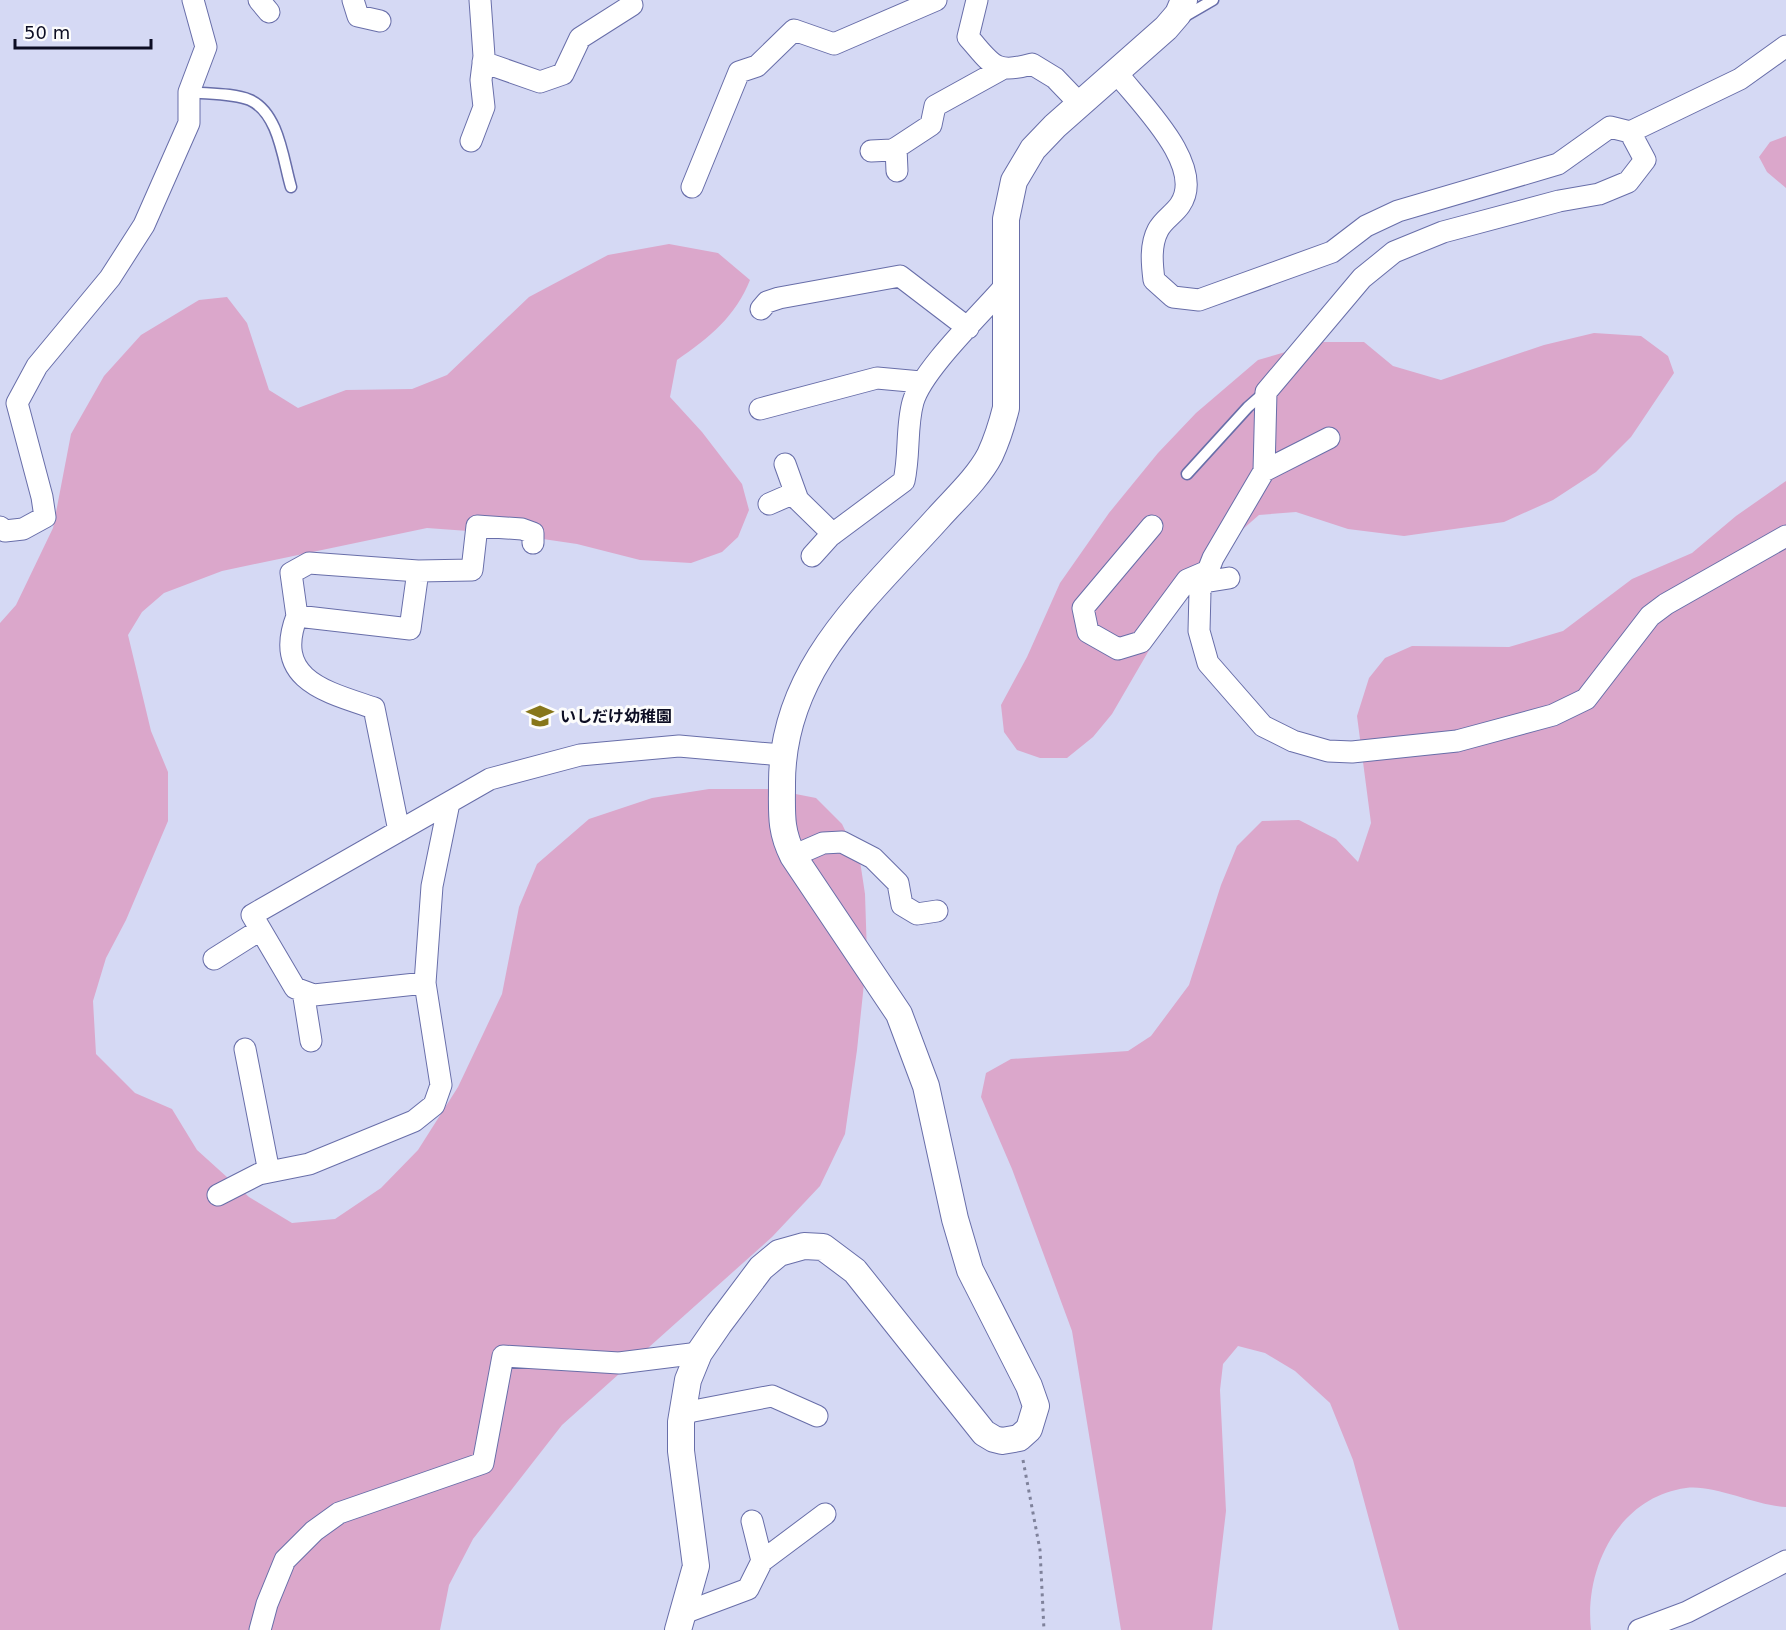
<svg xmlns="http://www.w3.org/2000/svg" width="1786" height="1630" font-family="'DejaVu Sans','Noto Sans JP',sans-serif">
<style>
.green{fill:#dba7cb}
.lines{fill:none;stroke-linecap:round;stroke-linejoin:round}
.service-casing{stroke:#686ea9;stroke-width:13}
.minor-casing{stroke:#686ea9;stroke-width:23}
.tertiary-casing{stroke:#686ea9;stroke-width:28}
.path{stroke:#7f829b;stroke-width:3;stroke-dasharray:3 4.5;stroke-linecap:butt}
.service{stroke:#fff;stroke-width:10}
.minor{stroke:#fff;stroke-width:21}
.tertiary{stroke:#fff;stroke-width:26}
.labels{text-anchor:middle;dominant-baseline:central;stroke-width:6;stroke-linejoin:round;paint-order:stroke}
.poi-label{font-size:16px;font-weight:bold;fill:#0c0d23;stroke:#fcfcfc;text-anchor:start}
</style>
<rect width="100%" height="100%" fill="#d5d9f4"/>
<path class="green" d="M1786,136V188L1767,172L1759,157L1770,142Z
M669,244L718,253L750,280C736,316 709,338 677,360L670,397L702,432L742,484L749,510L738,537L722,552L691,563L640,560L577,544L509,534L427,528L222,571L164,593L142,612L128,635L151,731L168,772V821L126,920L106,958L93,1001L96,1054L135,1093L172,1109L197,1150L249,1197L292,1223L335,1219L381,1188L418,1150L458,1087L502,994L519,907L537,864L589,819L652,798L709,789H770L816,798L842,824L860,861L865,894L867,955L857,1050L845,1134L820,1186L772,1237L562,1425L473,1539L449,1585L440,1630H0V623L16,605L53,528L71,434L104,376L141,335L199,300L227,297L247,323L269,390L298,408L346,390L412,389L447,375L529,297L608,255Z
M1594,333L1641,336L1668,356L1674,373L1631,437L1596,472L1553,500L1504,522L1404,536L1348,529L1296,512L1259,515L1220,549L1177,602L1112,714L1093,737L1067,758H1040L1017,750L1004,732L1001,705L1027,657L1060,583L1109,513L1158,453L1196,413L1258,360L1320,342H1364L1393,366L1441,380L1544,345Z
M1786,481V1507C1757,1506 1713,1484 1686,1488C1619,1497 1584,1568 1591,1630H1399L1353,1460L1330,1403L1295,1371L1265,1353L1238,1346L1223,1364L1220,1390L1226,1511L1212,1630H1121L1072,1331L1012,1169L981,1097L986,1073L1011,1059L1128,1051L1151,1036L1189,985L1221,885L1237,846L1262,821L1299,820L1336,839L1358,862L1371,823L1357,716L1369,678L1385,658L1412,646L1509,647L1563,631L1632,579L1692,553L1736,516Z"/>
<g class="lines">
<defs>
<path id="service" d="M1182,18L1213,0
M189,92C208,94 233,93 250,100C279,113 283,160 291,187
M1187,474L1248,407L1265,392"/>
<path id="minor" d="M259,0L269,12
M353,0L358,16L380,21
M977,0L968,37C992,64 994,75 1032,64L1055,78L1080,104
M483,62L540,82L563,74L580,38L632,5
M1116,72C1139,102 1207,166 1180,205C1174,214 1163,220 1158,230C1150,245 1152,264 1154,280L1173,297L1199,300L1332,252L1366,226L1398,211L1558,164L1610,127L1630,132L1740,79L1786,46
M1630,132L1645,160L1628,182L1599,194L1559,201L1443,232L1394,252L1362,278L1266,392L1264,471L1213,558L1200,591L1199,631L1208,663L1263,726L1293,741L1328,751L1352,752L1457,741L1553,715L1586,699L1650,616L1666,604L1786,536
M471,141L484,107L481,80L484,56L480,0
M896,148L897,171
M871,151L892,150L896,148L931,125L935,106L1002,69
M692,187L739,72L757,66L794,30L834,44L936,0
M761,309L767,302L779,298L900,276L968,328
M760,409L877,378L921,382
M785,464L798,500
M1264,471L1329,438
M769,504L792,494L833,534
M1152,526L1083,608L1088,632L1118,649L1141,642L1187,580L1208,571
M0,527L5,531L23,529L45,517L42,497L17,403L37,366L110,278L144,225L189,123V92L206,47L193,0
M812,556L830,536L904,481C910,454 906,427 913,402C922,370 981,314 1005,286
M418,571L472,570L477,526L522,529L533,533V543
M1204,582L1229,578
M297,616L291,573L309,563L418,571L410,629L297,616C272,680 327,692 374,708L399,831
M793,856L823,843L842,842L873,858L898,883L902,905L917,914L937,911
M214,959L260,930
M425,983L314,995L295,988L252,915L490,779L580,755L679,746L782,755
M303,991L311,1041
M245,1049L269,1172
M218,1195L259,1174L309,1164L414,1121L434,1105L441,1085L425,983L432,886L449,803
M683,1413L772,1396L817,1416
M752,1521L762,1561
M684,1613L748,1589L762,1561L825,1514
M260,1630L267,1604L285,1560L314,1531L339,1513L483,1463L503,1356L619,1363L699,1353
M1639,1630L1687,1612L1786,1561"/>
<path id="tertiary" d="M678,1630L696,1566L681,1451V1422L688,1380L699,1353L719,1324L761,1268L779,1253L804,1246L823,1247L855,1271L984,1433L994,1439L1002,1441L1019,1438L1029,1429L1036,1406L1029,1386L970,1270L955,1219L926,1086L899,1014L793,856C780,830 782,814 782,785C781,669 866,598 938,518C955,499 978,478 990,455C997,440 1002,424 1006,408V219L1014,181L1033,149L1055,126L1166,28L1178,14L1184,0"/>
</defs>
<use href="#service" class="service-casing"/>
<use href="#minor" class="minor-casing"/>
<use href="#tertiary" class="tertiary-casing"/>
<path class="path" d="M1023,1460L1040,1550L1044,1630"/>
<use href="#service" class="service"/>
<use href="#minor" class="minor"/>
<use href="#tertiary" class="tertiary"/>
</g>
<defs>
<symbol id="school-bare" viewBox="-9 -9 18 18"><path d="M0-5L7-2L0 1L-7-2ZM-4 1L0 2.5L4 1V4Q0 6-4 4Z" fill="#87761a" stroke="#fcfcfc" stroke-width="2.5" paint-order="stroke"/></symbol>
</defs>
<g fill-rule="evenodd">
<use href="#school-bare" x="521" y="697" width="38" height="38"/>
</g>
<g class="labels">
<g class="poi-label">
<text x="560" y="716">いしだけ幼稚園</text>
</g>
</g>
<path d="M15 39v9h136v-9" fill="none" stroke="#0c0d23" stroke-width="3"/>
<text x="24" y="39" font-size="18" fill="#0c0d23" stroke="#fcfcfc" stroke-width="4.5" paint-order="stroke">50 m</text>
</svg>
